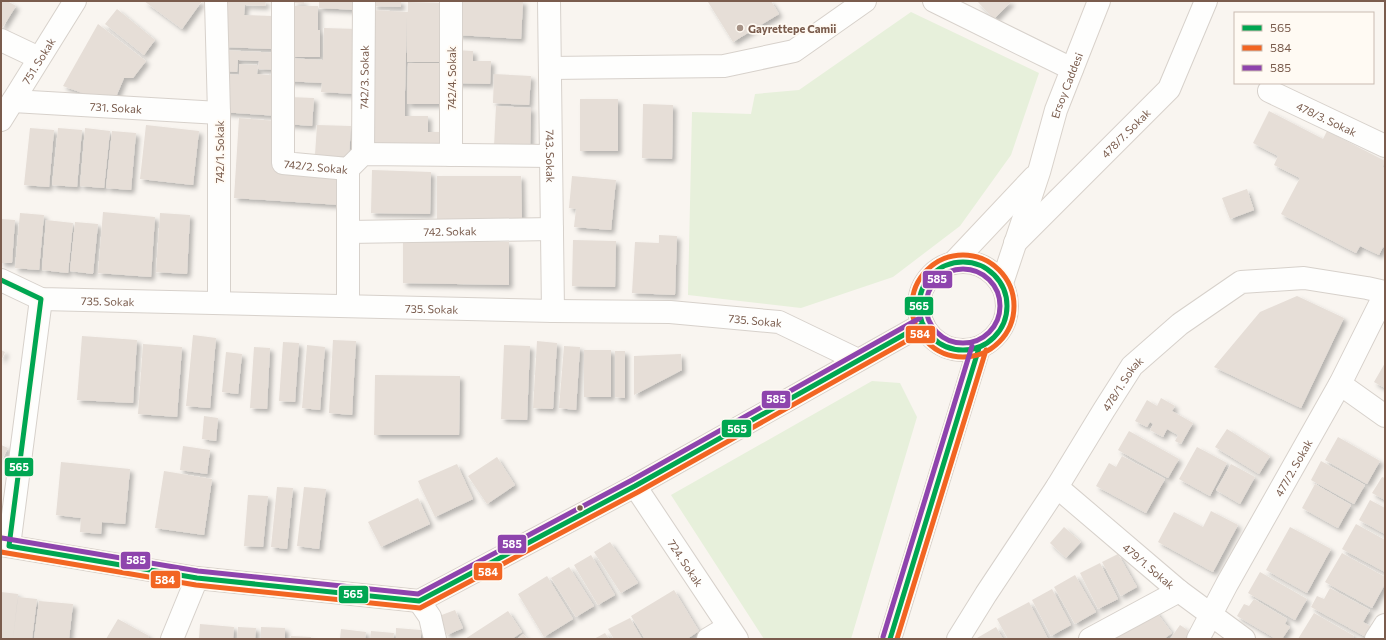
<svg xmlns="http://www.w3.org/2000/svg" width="1386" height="640" font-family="Commissioner,sans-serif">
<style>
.green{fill:#e7f0db}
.building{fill:#e6ded7;filter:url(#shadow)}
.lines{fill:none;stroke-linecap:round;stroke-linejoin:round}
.street-casing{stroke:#d7d1cb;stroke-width:24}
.secondary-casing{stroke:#d9d2cb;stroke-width:24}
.street{stroke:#fefefd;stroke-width:22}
.secondary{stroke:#fefefd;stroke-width:22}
.bus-1-casing{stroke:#fffaf3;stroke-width:8}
.bus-2-casing{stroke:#fffaf3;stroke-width:8}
.bus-3-casing{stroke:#fffaf3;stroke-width:8}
.bus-1{stroke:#00a651;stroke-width:5}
.bus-2{stroke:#f26522;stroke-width:5}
.bus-3{stroke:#8e44ad;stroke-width:5}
.poi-dot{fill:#a69286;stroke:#fffaf3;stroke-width:1.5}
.bus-dot{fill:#7a5c4d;stroke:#fffaf3;stroke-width:1.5}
.labels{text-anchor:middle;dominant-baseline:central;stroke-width:3.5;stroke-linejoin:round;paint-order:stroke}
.poi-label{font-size:11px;font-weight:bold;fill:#7a5c4d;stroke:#fffaf3;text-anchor:start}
.street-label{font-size:11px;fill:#7a5c4d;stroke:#fffaf3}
.line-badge{stroke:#fffaf3;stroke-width:1.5}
.badge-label{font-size:11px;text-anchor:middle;font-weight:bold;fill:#fff}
</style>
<defs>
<filter id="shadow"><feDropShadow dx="3.5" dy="3.5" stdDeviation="2" flood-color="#0004"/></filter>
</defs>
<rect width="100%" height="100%" fill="#f9f5f0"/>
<path class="green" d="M911,12L1039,73L1011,155L960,226L893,277L801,308L688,295L692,112L751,114L755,94L799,90Z
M872,381L900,383L917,417L851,639H764L671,495Z"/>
<path class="building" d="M1,1H7L16,6L1,30Z
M144,1H202L182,29Z
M224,1H266L265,6L245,5L244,15L273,16L272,49L223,47Z
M293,1H304V4L293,3Z
M319,1H358V10L319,8Z
M374,1H401V7L373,6Z
M459,1H523L521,39L457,35Z
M710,1H771L779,14L733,42L708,2Z
M977,1H1012L994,19Z
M408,2L445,3L444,62H407V17L405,91V116H428V132H442L441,147L370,144L372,10L408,12Z
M291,6H318V30H320V57H290V30H312H291Z
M117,9L155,40L144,55L105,24Z
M98,24L146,61L133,78H124L113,104L63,86Z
M324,28L358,29L355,94L321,92L322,83L286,81L287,58L323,60Z
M222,50L281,53L280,70L258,69L259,61L238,60L237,72L221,71Z
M455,50L473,51V61H491L490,84L454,83Z
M408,63H446V104H407Z
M239,64L258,65L257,74L281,76L278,116L222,112L225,74L239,75Z
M494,74L531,76L529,105L493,103Z
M289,97L314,98L312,126L287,124Z
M580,99H618V151H580Z
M643,104L673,105L672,159L642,158Z
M496,106L531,108L530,149L494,147Z
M1269,111L1323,139L1327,131L1385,161L1383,167L1385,168V248L1383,247L1379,255L1360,246L1356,253L1281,214L1300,178L1274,165L1278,156L1253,143Z
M239,118L276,121L273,169L342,173L340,205L234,198Z
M146,125L199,131L193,185L140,179Z
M317,125L351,126L349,157L315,155Z
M30,128L54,130L49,187L24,185Z
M58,128L82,130L77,187L52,185Z
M85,128L110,131L104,188L80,186Z
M112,131L136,133L131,190L106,188Z
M372,170L431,172L430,214L371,213Z
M437,176H521L522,219H437Z
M572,176L616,180L611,230L574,227L576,209L569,208Z
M1247,189L1254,210L1230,219L1222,198Z
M103,212L155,217L151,277L98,273Z
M20,213L44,215L39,270L15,268Z
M160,213L190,215L187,274L156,272Z
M1,219L15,220L12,263H1Z
M46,220L73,223L68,273L42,270Z
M75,222L98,224L93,274L70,271Z
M659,235L677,236L675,295L632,293L635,242L659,243Z
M403,240L509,242V285L403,283Z
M573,240L616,241L615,287L572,286Z
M1297,296L1344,318L1301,408L1214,367L1260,312Z
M193,335L216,338L210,408L186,406Z
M82,336L137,340L133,403L77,400Z
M333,340L356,341L352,415L329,413Z
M537,341L557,343L553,409L533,408Z
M283,342L299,343L295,402L279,401Z
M143,344L182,347L177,417L138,414Z
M307,345L325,347L320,410L302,408Z
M504,345L530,346L527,420L501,419Z
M564,346L580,347L576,410L559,408Z
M254,347L270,348L267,409L250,408Z
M1,350L5,352L1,361Z
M584,350H611V397H584Z
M615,351H625V398L615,397Z
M226,352L242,354L238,394L222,392Z
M681,354L682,370L634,395V356Z
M1385,363V388L1374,382Z
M375,375L460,376L459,435H374Z
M1161,398L1175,406L1172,411L1193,423L1181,444L1175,441L1178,435L1167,429L1163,437L1150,430L1153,424L1150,422L1147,427L1135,421L1147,400L1157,406Z
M204,416L218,418L216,441L202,439Z
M1227,429L1270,456L1259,474L1215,447Z
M1129,431L1179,459L1168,478L1118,450Z
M1338,437L1380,461L1367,484L1325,460Z
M1,445L8,448L1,461Z
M183,446L210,450L207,474L180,470Z
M1197,447L1227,463L1210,496L1179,479Z
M1122,456L1165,479L1146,513L1096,486L1109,463L1116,467Z
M497,457L515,485L487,504L468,476Z
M1321,461L1365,485L1354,504L1311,480Z
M61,462L130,469L125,524L102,522L101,534L80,532L81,518L56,515Z
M457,464L473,499L435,517L418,481Z
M1231,464L1255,477L1240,504L1216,490Z
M164,471L212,479L204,535L155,528Z
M1382,477L1385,478V500L1372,493Z
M1315,484L1351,505L1338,528L1302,508Z
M277,487L293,488L287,549L271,547Z
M304,487L326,489L319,549L297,546Z
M248,495L268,496L263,547L244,546Z
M418,498L430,524L381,547L368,522Z
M1370,500L1385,508V534L1359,520Z
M1211,511L1238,525L1213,572L1158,542L1174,512L1203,527Z
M1356,524L1385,540V572L1342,549Z
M1064,527L1081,542L1066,558L1050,543Z
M1290,527L1331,549L1307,593L1266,570Z
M610,542L638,583L621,593L594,552Z
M1342,553L1385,577V584L1372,608L1325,582Z
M1118,554L1137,587L1121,596L1102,562Z
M591,555L615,595L598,605L574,565Z
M1100,563L1118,599L1098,609L1080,573Z
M569,567L594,606L576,617L551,578Z
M1260,572L1307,599L1295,620L1248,593Z
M1075,575L1096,612L1075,624L1054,587Z
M547,576L573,619L544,637L518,594Z
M1330,588L1370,610L1363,622L1372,627L1366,637L1311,607L1317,596L1324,599Z
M1052,589L1071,625L1051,636L1032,600Z
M674,590L699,631L687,639H645L631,616Z
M1,592L18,594L13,639H1Z
M18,597L37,599L32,639H13Z
M1254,599L1287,619L1285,624L1290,627L1282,639H1276L1237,616L1244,604L1249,606Z
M39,601L73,604L69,639H34Z
M1029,602L1048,639H1008L997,619Z
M1154,609L1172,633L1164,639H1115Z
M455,610L463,628L447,635L439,616Z
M508,611L522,632L512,639H465Z
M1314,613L1354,636L1352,639H1298Z
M630,618L642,639H614L608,629Z
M118,619L149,636L147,639H106Z
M200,624L234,627L233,639H199Z
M1180,625L1192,633L1188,639H1170Z
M238,627L256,628L255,639H237Z
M261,627L285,628V639H261Z
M996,627L1003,639H977V638Z
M396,628L421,630V639H396Z
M341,629L366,632L365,639H340Z
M371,631L394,633L393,639H370Z
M605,633L609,639H594Z
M523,634L527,639H517Z
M291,636L311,637V639H290Z"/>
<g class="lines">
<defs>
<g id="street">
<path d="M216,1L219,113V303"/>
<path id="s1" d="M283,1V163L348,169L363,154L551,156"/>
<path d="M451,1V155"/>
<path id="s2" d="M549,1L553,311"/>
<path d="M934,1L1072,69"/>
<path d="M1,40L39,58"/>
<path d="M550,68L724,66L794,51L865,1"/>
<path id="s3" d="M1269,91L1385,146"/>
<path id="s4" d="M13,101L219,113"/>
<path id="s5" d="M1,120L75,1"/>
<path id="s6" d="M363,154L364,1"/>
<path id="s7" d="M348,232L552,229"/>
<path id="s8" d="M1015,243L1169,89L1206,1"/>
<path id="s9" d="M1,280L41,299L553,311L670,312L779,322L858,360"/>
<path d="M348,306V169"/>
<path d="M1340,384L1385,416"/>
<path id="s10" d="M635,486L737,639"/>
<path id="s11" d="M1057,487L1179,591L1244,639"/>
<path d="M1,542L9,546L41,299"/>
<path d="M419,601L430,617L435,639"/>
<path d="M172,639L197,578"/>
<path d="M708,639L728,627"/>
<path id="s12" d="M958,639L986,594L1057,487L1104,410L1132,366L1180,324L1241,282L1304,278L1367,288L1385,292"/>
<path d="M1090,639L1179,591"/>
<path id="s13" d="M1198,639L1227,584L1340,384L1385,294"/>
<path d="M1376,639L1385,625"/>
</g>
<g id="secondary">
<circle cx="963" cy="306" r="44"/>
<path d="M953,263L1034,177"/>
<path id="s14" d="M1002,283L1039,172L1056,110L1099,1"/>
<path d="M1,545L197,578L419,601L635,486L923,324"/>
<path d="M890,639L979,348"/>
</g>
</defs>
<use href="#street" class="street-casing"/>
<use href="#secondary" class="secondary-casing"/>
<use href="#street" class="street"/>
<use href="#secondary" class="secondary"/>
<defs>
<path id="bus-1" d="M919 306a44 44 0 1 1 88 0a44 44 0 1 1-88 0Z
M1,280L41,299L9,546L197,578L419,601L635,486L923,324
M890,639L979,348"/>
<path id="bus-2" d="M912 306a51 51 0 1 1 102 0a51 51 0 1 1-102 0Z
M1,552L196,585L420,608L638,492L926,330
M897,639L986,350"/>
<path id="bus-3" d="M926 306a37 37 0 1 1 74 0a37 37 0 1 1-74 0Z
M2,538L198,571L418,594L632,480L920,318
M883,637L972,346"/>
</defs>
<use href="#bus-1" class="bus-1-casing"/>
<use href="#bus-2" class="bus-2-casing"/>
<use href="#bus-3" class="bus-3-casing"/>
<use href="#bus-1" class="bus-1"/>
<use href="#bus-2" class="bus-2"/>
<use href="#bus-3" class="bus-3"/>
</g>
<circle class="poi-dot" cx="740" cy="28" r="4"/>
<circle class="bus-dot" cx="580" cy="508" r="3.5"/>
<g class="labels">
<g class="poi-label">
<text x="748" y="28">Gayrettepe Camii</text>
</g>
<g class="street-label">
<text stroke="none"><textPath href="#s5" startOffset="70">751. Sokak</textPath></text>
<text stroke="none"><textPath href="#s6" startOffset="77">742/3. Sokak</textPath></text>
<text transform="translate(451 78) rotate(-90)">742/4. Sokak</text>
<text stroke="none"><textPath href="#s14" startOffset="208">Ersoy Caddesi</textPath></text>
<text stroke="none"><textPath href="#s4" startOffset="103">731. Sokak</textPath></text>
<text stroke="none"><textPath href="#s3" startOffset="64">478/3. Sokak</textPath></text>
<text stroke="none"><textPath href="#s8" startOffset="156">478/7. Sokak</textPath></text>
<text transform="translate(219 152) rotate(-90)">742/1. Sokak</text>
<text stroke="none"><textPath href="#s2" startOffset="155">743. Sokak</textPath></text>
<text stroke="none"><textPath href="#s1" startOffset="195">742/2. Sokak</textPath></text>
<text stroke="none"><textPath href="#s7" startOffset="102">742. Sokak</textPath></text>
<text stroke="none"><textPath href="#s9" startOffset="111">735. Sokak</textPath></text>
<text stroke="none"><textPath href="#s9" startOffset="435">735. Sokak</textPath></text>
<text stroke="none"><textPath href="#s9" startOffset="759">735. Sokak</textPath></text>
<text stroke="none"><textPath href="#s12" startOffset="304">478/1. Sokak</textPath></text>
<text stroke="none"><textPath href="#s13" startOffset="196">477/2. Sokak</textPath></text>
<text stroke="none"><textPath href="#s10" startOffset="92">724. Sokak</textPath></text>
<text stroke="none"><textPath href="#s11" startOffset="121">479/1. Sokak</textPath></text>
</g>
</g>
<g class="line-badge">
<rect x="922" y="270" width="31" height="19" rx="4" fill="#8e44ad"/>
<rect x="904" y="296" width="30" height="20" rx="4" fill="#00a651"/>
<rect x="905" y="325" width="31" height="19" rx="4" fill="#f26522"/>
<rect x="761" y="390" width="30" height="19" rx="4" fill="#8e44ad"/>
<rect x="721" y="419" width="31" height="19" rx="4" fill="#00a651"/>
<rect x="4" y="457" width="30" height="20" rx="4" fill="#00a651"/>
<rect x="497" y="534" width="30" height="20" rx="4" fill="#8e44ad"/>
<rect x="120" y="551" width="31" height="19" rx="4" fill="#8e44ad"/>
<rect x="473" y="562" width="30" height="19" rx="4" fill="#f26522"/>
<rect x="150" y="570" width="31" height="19" rx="4" fill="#f26522"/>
<rect x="338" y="585" width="31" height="19" rx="4" fill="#00a651"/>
</g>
<g class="badge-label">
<text x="937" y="283">585</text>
<text x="919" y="310">565</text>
<text x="920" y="338">584</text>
<text x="776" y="403">585</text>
<text x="737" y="433">565</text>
<text x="19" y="471">565</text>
<text x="512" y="548">585</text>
<text x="136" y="564">585</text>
<text x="488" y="576">584</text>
<text x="165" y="584">584</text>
<text x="353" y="598">565</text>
</g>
<rect width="1386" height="640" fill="none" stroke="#7a5c4d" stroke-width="4"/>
<rect x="1234" y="12" width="140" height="72" fill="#fffaf3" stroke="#cabbb1"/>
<rect x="1242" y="25" width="20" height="6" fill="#00a651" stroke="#cabbb1"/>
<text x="1270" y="32" font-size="12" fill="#7a5c4d">565</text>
<rect x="1242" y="45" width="20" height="6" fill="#f26522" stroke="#cabbb1"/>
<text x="1270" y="52" font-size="12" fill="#7a5c4d">584</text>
<rect x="1242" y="65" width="20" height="6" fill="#8e44ad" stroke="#cabbb1"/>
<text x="1270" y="72" font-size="12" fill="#7a5c4d">585</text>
</svg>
